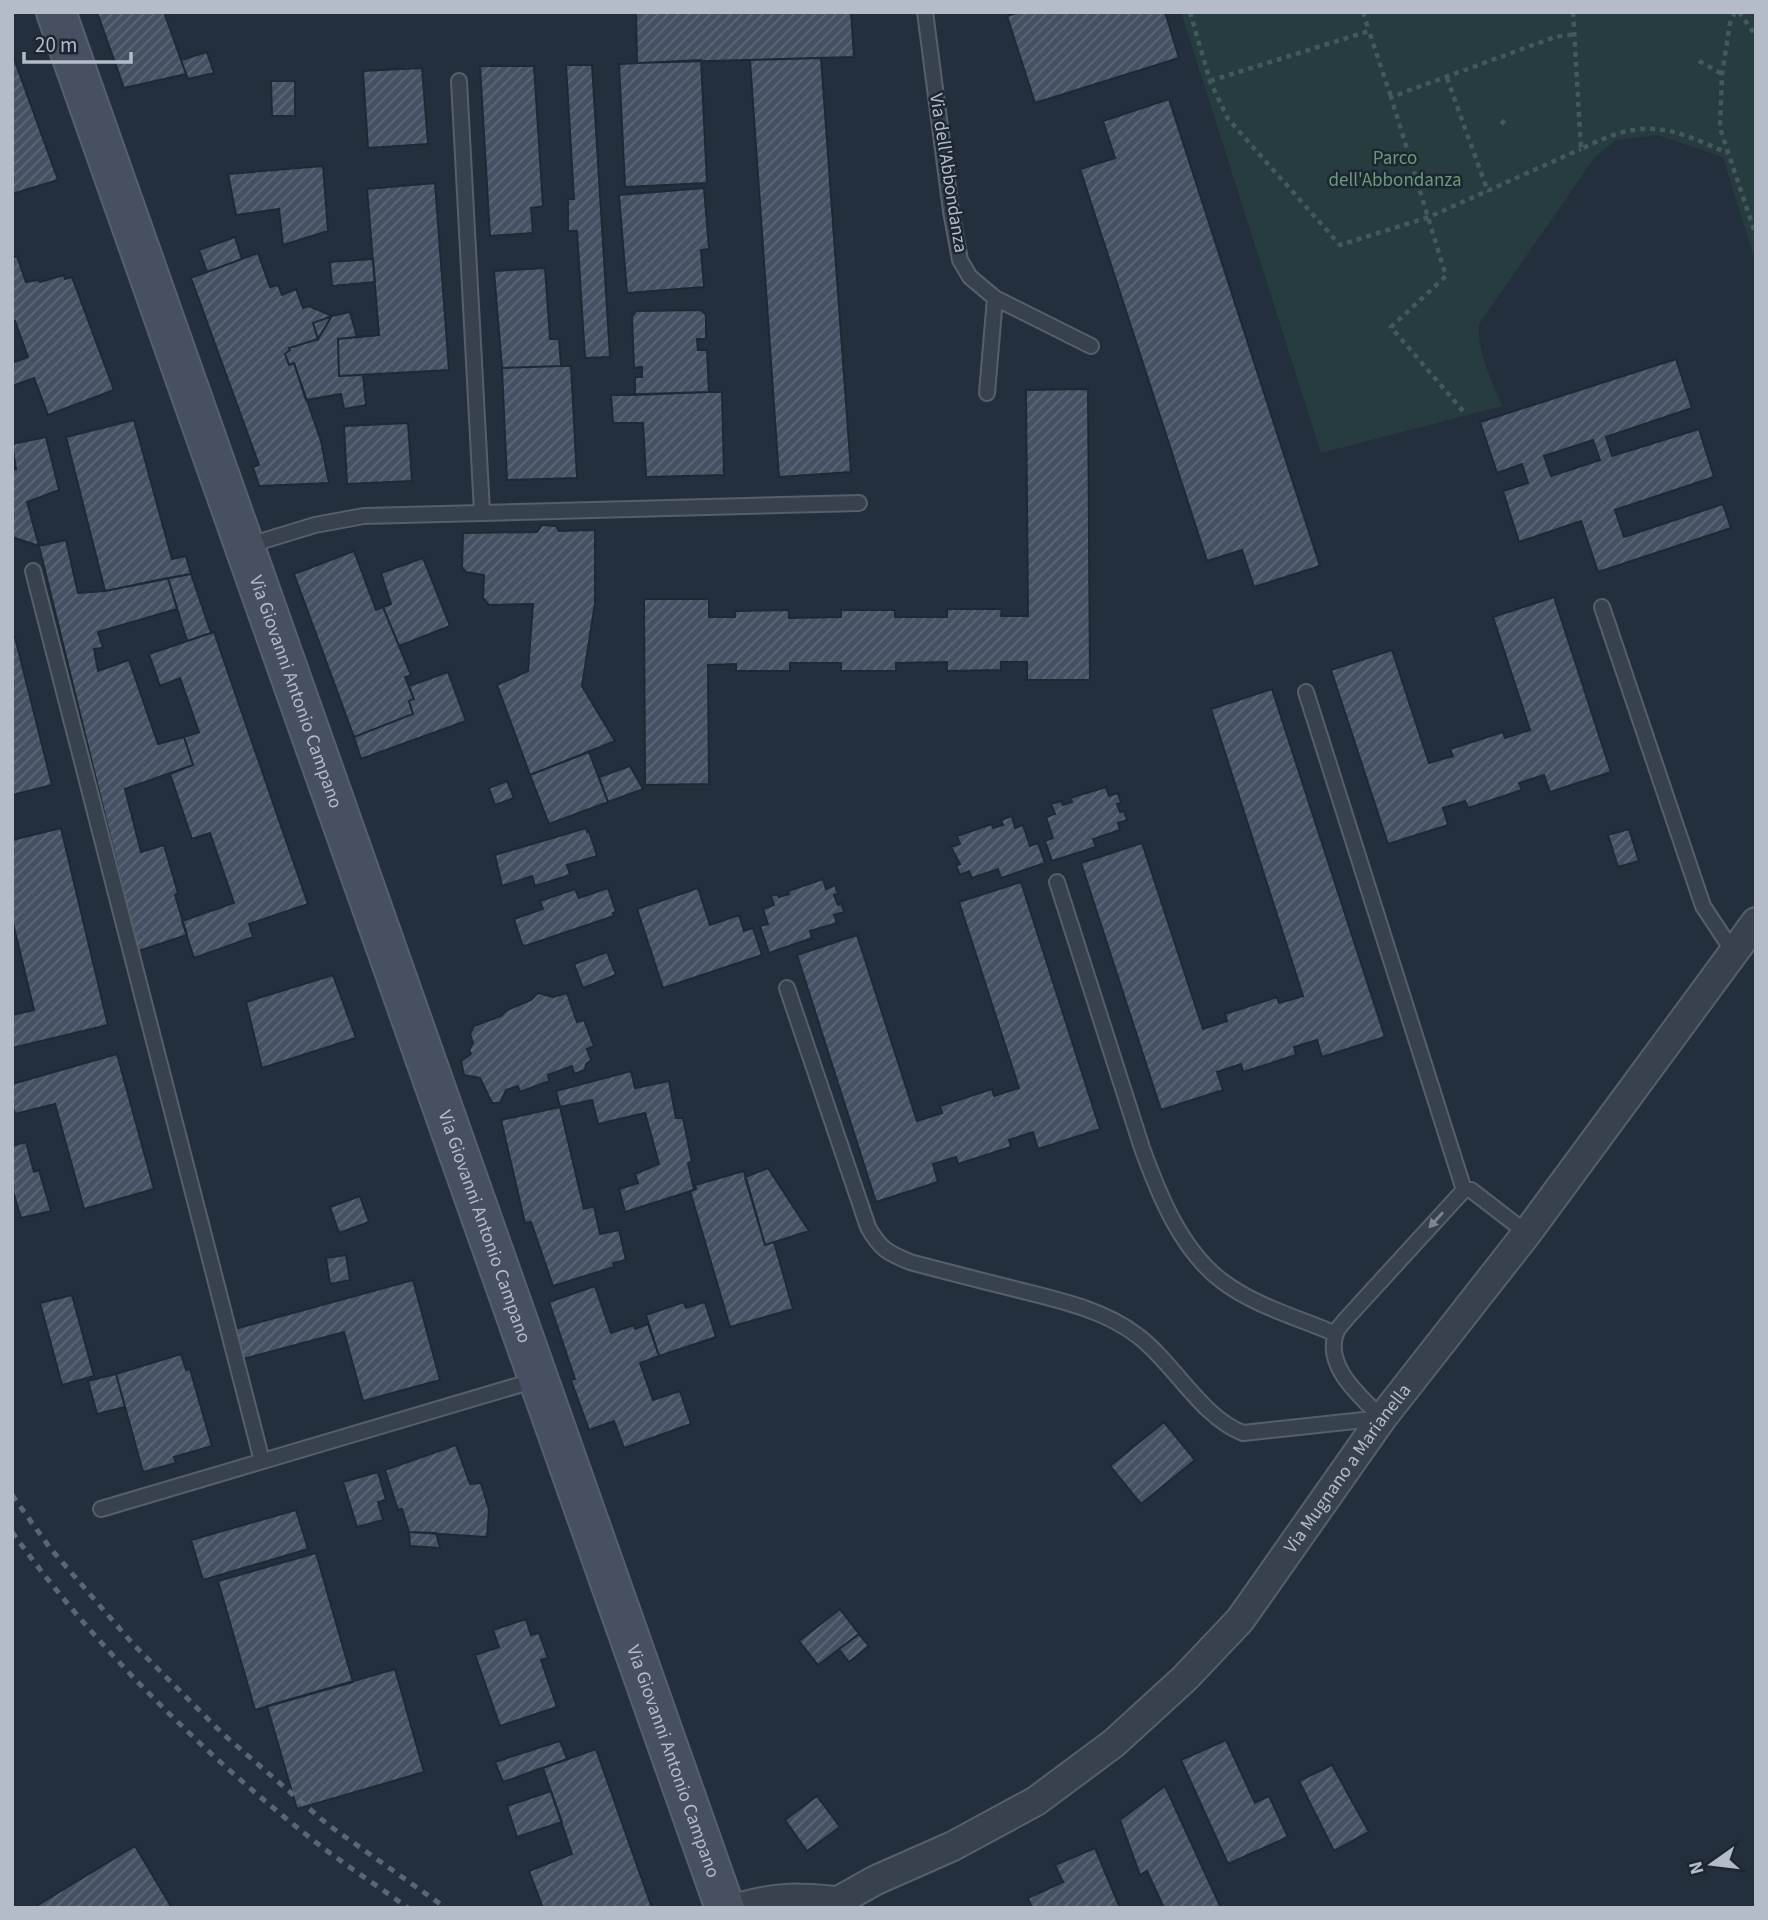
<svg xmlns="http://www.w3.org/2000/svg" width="1768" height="1920" font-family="'Source Sans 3',sans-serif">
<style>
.green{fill:#263c3f}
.building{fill:url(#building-hatch);stroke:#1f2835;stroke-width:2;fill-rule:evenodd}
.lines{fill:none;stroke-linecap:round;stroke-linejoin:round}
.service-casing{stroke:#565f6c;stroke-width:18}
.minor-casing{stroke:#565f6c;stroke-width:32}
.secondary-casing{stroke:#565f6c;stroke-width:42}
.path{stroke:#44595c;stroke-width:4.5;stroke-dasharray:5 5;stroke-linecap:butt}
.service{stroke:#38414e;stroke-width:14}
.minor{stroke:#38414e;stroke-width:28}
.secondary{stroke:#465061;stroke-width:38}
.rail{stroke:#5a6575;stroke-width:5;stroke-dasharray:7 7;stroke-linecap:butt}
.oneway{fill:#7c8592}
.labels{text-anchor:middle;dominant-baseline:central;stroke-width:5;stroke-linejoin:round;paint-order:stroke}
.park-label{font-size:19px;fill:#6b9a76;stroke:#1d2633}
.street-label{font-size:19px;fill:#b4bcc9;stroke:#1d2633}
</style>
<defs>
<pattern id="building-hatch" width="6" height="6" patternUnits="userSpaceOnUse" patternTransform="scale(1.75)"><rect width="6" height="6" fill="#455162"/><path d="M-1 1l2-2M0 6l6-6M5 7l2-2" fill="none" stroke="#5d6877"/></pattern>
</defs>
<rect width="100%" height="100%" fill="#242f3e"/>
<path class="green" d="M1181,12H1756V264L1723,157L1657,135L1616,140L1595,157L1479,324C1477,352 1492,381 1502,406L1321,453Z"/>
<path class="building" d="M97,12H164L186,74L124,88Z
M636,12H851L854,57L637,63Z
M1020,12H1165L1179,58L1035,103L1007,16Z
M207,52L214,73L188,79L181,60Z
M12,53L58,180L12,194Z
M821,58L851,472L779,477L750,60Z
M701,60L707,183L625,187L619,64Z
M566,65H592L610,357L585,358L577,231H568V199H574Z
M480,66H534L543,206L531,208L533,233L490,236Z
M422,68L428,144L368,148L363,71Z
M271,81H295V116H272Z
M1169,99L1320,566L1254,587L1242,550L1207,561L1080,169L1115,158L1103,121Z
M323,166L328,231L283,245L279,209L236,215L228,174Z
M435,183L449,370L339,376L338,339L379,335L367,189Z
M704,188L709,249L701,250L704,287L627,293L619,195Z
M235,237L242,259L207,272L199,250Z
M258,253L270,287L278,285L282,295L296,289L303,308L309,306L332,316L313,323L318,339L289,348L290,350L285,354L289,365L294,363L321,441L329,483L259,486L253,467L259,465L191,278Z
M17,256L26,282L38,280L40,282L64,275L65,279L72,277L114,390L48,415L34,378L12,386V363L28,357L15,321H12V258Z
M373,259L375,282L332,286L330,262Z
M545,268L550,339H559L561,366L502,368L494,271Z
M701,310L706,315V339H697L698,350H707L709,392L635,395V377H642V367L634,368L632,317L636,311Z
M350,312L357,337L338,339L339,376L363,375L366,405L344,409L341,394L306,400L294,363L289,365L285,354L290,350L289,348L318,339L332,316Z
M332,316L318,339L313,323Z
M1676,359L1692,408L1606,437L1612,456L1699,429L1714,477L1615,510L1624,537L1723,504L1731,528L1598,572L1581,521L1519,542L1503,491L1528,483L1522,464L1497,473L1480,422ZM1593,440L1600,460L1551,476L1544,456Z
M561,366H571L577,478L507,480L502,368Z
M1088,389L1090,680H1027V662H1001V670L947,671V662L896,663V671H841V663H790V671H736V664L708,665L709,784L645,785L644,599H709V617H735V611L789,610V618L841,617V610H895V617H947V609H1002L1001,616H1028L1026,390Z
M709,392H722L724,475L646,477L643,423H613L611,395Z
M134,420L172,559L186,556L191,574L105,591L66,437Z
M408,423L412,481L347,484L344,426Z
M46,437L59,490L27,502L39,546L12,537V470L16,469L12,444Z
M542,525L556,526L559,531L595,530V603L582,686L615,741L530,775L497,685L528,671L533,604L489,605L483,598L484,575L466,572L462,567L463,533L537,532Z
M66,540L78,593L105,591L168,578L177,609L98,632L103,648L94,649L98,671L129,660L158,744L184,737L193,765L125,789L141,852L164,845L178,893L175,895L187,935L138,951L39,546Z
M354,551L376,610L383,607L399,646L411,675L405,677L414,699L409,701L413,714L354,737L294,574Z
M423,558L450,626L399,646L383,607L391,604L381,573Z
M191,574L211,633L187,641L168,578Z
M1554,597L1611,772L1550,792L1544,775L1519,783L1522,790L1468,808L1465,801L1443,808L1448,825L1388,844L1331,670L1392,650L1429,763L1453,756L1450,749L1503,732L1505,738L1530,730L1493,617Z
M214,632L308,904L249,924L253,937L194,958L182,921L234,903L210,833L192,839L170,774L193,765L184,737L199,732L180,678L160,686L149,654Z
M15,637L52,785L12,795V638Z
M448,672L466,721L361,759L354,737L413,714L409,701L414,699L409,686Z
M1272,689L1385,1037L1322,1057L1317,1040L1294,1047L1296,1055L1243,1072L1241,1064L1217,1072L1223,1090L1161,1110L1081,863L1142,843L1203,1029L1227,1021L1225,1014L1277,997L1279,1003L1303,996L1211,709Z
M589,752L608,802L549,824L530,775Z
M630,766L643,789L608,802L599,777Z
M507,781L514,798L495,805L489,788Z
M1106,787L1109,796L1118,793L1121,803L1117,804L1120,812L1124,811L1127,820L1118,823L1120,830L1093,839L1096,847L1052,861L1045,841L1053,838L1046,817L1055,814L1051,804L1061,801L1063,805L1072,802L1070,798Z
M1012,816L1015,828L1023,825L1030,846L1038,843L1045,863L1001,878L998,869L972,878L969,871L960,875L956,865L960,864L951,847L960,844L957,836L992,824L993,828L1003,825L1001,820Z
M61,828L108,1025L12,1048V1015L34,1010L12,919V840Z
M586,828L587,832L589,831L597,856L567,865L570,875L535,886L532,876L502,886L495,855Z
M1629,829L1639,861L1618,867L1608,835Z
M823,879L826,889L835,885L838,894L834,895L838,905L841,903L844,912L834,915L837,923L810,931L812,938L769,953L760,926L768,924L763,909L774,905L771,896L778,894L779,897L789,894L788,891Z
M1021,882L1100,1129L1038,1149L1033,1132L1009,1140L1011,1147L958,1164L956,1157L933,1164L938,1182L876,1202L797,955L857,935L917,1121L942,1113L940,1106L992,1089L994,1096L1019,1088L959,902Z
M608,888L616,912L613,913L614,916L525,946L522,944L514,919L543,909L540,901L575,889L579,898Z
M698,888L710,925L739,915L744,931L753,928L762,955L663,988L637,909Z
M607,952L616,975L583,988L574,964Z
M333,975L356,1038L262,1068L246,1002Z
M538,993L553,997L567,993L577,1022L584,1020L594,1046L587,1049L591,1060L586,1064L585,1070L574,1074L572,1066L548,1075L549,1081L520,1092L518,1086L506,1090L500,1103H492L480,1078L464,1075L461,1061L471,1054L469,1050L473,1043L470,1034L474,1026L501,1016L507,1010L531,1000Z
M117,1054L154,1189L84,1209L55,1104L15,1114L12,1105V1084Z
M631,1071L635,1088L669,1081L676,1118H683L692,1162L688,1163L694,1190L625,1212L619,1189L638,1183L635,1174L659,1164L645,1113L598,1124L592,1100L560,1107L556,1091Z
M560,1107L584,1209L594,1206L600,1234L619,1230L626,1260L613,1263L614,1267L553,1286L531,1222L525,1223L501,1120Z
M26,1142L34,1172L39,1170L51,1211L21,1218L12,1188V1146Z
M768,1168L809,1231L765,1245L745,1177Z
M744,1171L765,1245L774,1242L793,1309L730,1327L690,1191L696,1189L695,1185Z
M360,1196L369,1222L339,1233L330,1207Z
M346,1255L350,1280L330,1284L326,1258Z
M413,1280L440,1380L363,1401L344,1332L239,1360L231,1330Z
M595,1286L611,1333L634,1325L635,1329L648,1324L659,1356L640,1363L653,1400L680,1391L691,1424L624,1448L614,1421L589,1430L571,1380L575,1379L549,1302Z
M72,1295L94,1376L62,1385L40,1303Z
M684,1302L686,1308L705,1302L716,1337L659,1356L646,1315Z
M181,1354L186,1370L190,1369L212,1446L174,1457L176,1463L143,1472L116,1374Z
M116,1374L125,1407L97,1414L88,1381Z
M1164,1422L1195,1460L1141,1504L1110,1466Z
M456,1445L470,1484L481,1483L489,1510L487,1537L409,1532L402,1509L398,1510L385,1470Z
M378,1472L386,1500L378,1502L383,1520L357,1527L343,1482Z
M296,1510L308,1549L203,1580L191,1540Z
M409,1532L436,1533L440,1548L410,1546Z
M316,1553L353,1682L255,1710L218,1581Z
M840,1609L859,1634L818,1665L799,1641Z
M526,1619L531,1635L539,1633L548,1658L541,1660L557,1707L500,1726L475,1655L499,1647L493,1630Z
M859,1634L869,1646L849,1662L839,1649Z
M395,1669L424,1772L297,1809L267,1706Z
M1226,1740L1255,1803L1269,1796L1288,1837L1228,1864L1181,1760Z
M560,1741L567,1759L503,1782L495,1762Z
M596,1749L652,1908H543L529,1871L572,1854L543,1768Z
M1332,1765L1369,1832L1334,1851L1299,1781Z
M1165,1786L1221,1908H1164L1147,1871L1140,1875L1120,1820Z
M551,1791L562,1822L517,1837L507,1806Z
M817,1796L840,1827L807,1851L785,1820Z
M135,1846L172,1908H33Z
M1095,1848L1120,1908H1032L1028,1898L1063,1882L1055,1865Z"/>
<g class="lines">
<defs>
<path id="service" d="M925,12L951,211L960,260L970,277L995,298L1091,346
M459,81L482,512
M987,393L995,298
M246,546L315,525L364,516L859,503
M33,571L262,1461
M1602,607L1703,906L1734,953
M1306,692L1464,1190
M1057,882L1142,1148C1159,1195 1181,1250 1222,1281C1255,1306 1299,1318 1336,1334
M787,988L868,1227C880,1249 888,1253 910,1262C947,1272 983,1281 1019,1290C1059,1300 1105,1310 1138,1336C1174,1363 1201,1417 1243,1433L1382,1418
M1382,1418C1361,1397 1324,1367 1336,1333C1338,1328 1343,1323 1346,1319L1464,1190H1471L1527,1233
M101,1509L536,1380"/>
<g id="minor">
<path d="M737,1908C777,1897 794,1897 835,1901"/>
<path id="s1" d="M826,1908L876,1880L953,1846L1036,1801L1114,1743L1185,1678L1240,1620L1382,1418L1527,1233L1756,922"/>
</g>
<g id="secondary">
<path id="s2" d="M56,12L725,1908"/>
</g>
</defs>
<use href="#service" class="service-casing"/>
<use href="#minor" class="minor-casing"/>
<use href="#secondary" class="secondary-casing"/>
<path class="path" d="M1190,12L1210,81L1228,119L1340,245L1429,217L1581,149
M1363,12L1369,31
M1573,12L1581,149C1643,118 1666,125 1727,153
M1735,12L1730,23L1722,74L1720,128L1756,236
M1739,12L1756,36
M1699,61L1722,74
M1447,78L1488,192
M1210,81L1369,31L1391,97
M1501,124L1508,118
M1463,411L1391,327L1446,276L1391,97L1555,37L1575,34"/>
<use href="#service" class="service"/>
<use href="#minor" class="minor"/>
<use href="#secondary" class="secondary"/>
<path class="rail" d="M12,1495L50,1548L133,1644L223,1734L327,1824L446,1908
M12,1532C94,1646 202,1753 313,1840C343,1864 377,1885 408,1908"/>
</g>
<defs><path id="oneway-solid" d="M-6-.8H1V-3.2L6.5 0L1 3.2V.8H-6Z" transform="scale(1.75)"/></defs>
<use class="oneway" href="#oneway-solid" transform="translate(1436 1220) rotate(132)"/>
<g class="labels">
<g class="park-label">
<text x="1395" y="158">Parco<tspan x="1395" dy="22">dell'Abbondanza</tspan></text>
</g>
<g class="street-label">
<text transform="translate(948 173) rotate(81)">Via dell'Abbondanza</text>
<text stroke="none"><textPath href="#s2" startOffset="721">Via Giovanni Antonio Campano</textPath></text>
<text stroke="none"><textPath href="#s2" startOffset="1288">Via Giovanni Antonio Campano</textPath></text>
<text stroke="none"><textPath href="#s1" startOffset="695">Via Mugnano a Marianella</textPath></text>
<text stroke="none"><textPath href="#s2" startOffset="1855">Via Giovanni Antonio Campano</textPath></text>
</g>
</g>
<rect width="1768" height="1920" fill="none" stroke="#b4bcc9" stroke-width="28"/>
<g transform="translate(1712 1864) rotate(256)" stroke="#1d2633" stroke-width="5" paint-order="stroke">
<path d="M0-5L12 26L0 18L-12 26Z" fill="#b4bcc9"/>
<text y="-10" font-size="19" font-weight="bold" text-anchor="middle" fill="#b4bcc9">N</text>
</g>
<path d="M24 52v10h107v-10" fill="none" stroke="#b4bcc9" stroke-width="3.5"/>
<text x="35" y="52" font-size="21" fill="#b4bcc9" stroke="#1d2633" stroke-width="5" paint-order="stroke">20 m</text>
</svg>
